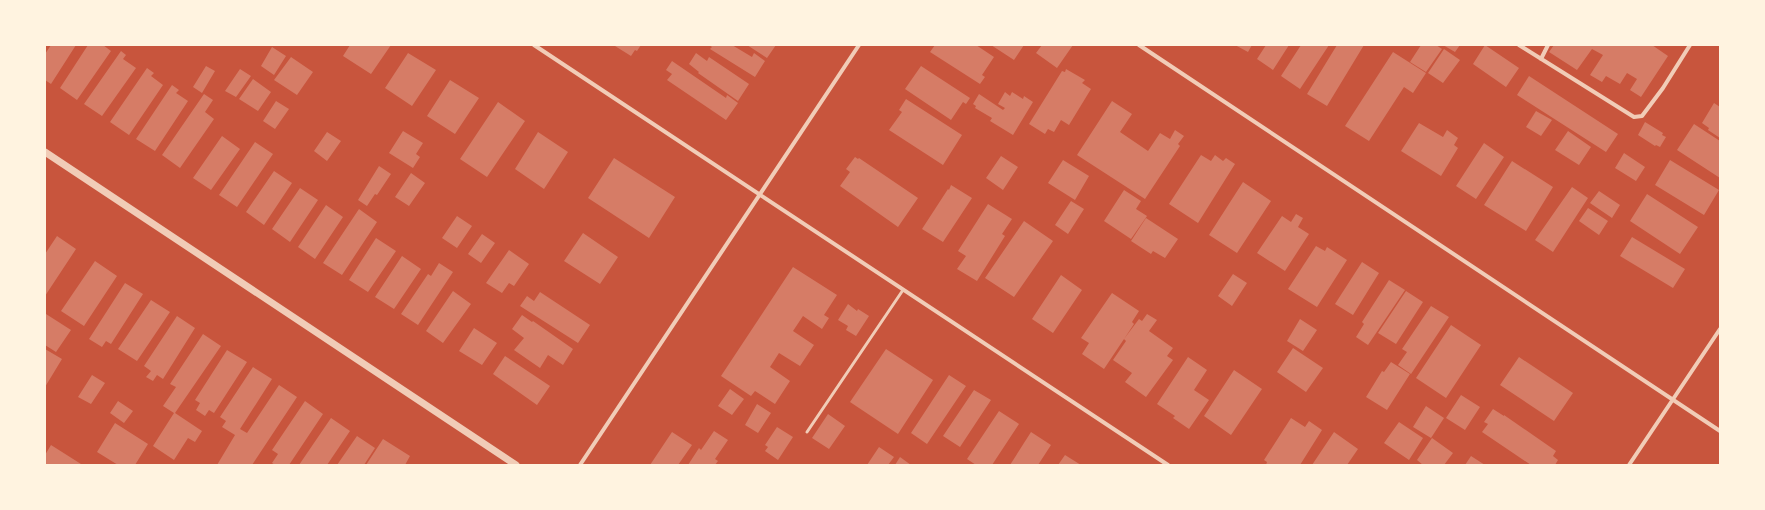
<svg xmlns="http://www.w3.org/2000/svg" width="1765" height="510" font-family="Arial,sans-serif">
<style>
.building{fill:#d67c66}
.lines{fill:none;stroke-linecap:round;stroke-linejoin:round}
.service{stroke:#f1ccb7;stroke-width:3}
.minor{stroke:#f1ccb7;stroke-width:4}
.tertiary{stroke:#f1ccb7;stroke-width:7}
</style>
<rect width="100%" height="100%" fill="#c8553d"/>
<path class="building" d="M51,45H76L51,84L45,80V54Z
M88,45H103L111,51L77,100L60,88Z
M350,45H391L371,74L343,56Z
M616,45H641L637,51L635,50L631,56L615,46Z
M709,45H732L752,57L754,53L765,61L755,77L710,49L712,47Z
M747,45H776L767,58Z
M935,45H976L994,57L982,75L985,77L980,84L930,52Z
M991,45H1024L1014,60Z
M1042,45H1073L1057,68L1036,53Z
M1235,45H1252L1248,52Z
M1266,45H1289L1273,70L1257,59Z
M1301,45H1329L1300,89L1281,76Z
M1337,45H1364L1327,106L1307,94Z
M1421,45H1436L1442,49L1426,72L1410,62Z
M1443,45H1460L1455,52Z
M1485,45L1519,68L1506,87L1473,64Z
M1554,45H1652L1668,56L1641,97L1630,90L1637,79L1627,73L1620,84L1606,76L1602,82L1590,75L1603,55L1592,49L1577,70L1549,52Z
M272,47L286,56L274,75L261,66Z
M1444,49L1460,60L1443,83L1428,73Z
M121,51L126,55L123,59L136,68L102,116L84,104Z
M1393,52L1426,73L1413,93L1404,87L1369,141L1345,126Z
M408,53L436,70L412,106L385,88Z
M696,53L707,61L709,57L749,84L738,101L698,73L699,72L689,64Z
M291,57L313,72L297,95L274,80Z
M672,61L726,98L727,95L738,103L726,120L667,80L672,74L666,70Z
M206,66L215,71L202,93L193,87Z
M921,66L970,98L966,104L963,102L951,120L905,89Z
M147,68L154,73L151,76L163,85L129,135L110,122Z
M240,69L251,76L236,97L225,91Z
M1066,69L1085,80L1082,83L1091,89L1069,125L1061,120L1054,132L1048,129L1045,134L1029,124L1062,71L1065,72Z
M1529,76L1618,134L1606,152L1517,95Z
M253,79L271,92L258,111L239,99Z
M450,80L479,98L455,134L427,116Z
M172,85L179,90L176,93L188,101L155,151L136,139Z
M1005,92L1010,96L1012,92L1023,99L1024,96L1033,102L1013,135L990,121L992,118L975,108L976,106L973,104L979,94L1003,110L1005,108L998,104Z
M204,94L213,100L205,112L214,119L180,168L162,155Z
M906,99L962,135L943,165L889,130L902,112L899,110Z
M276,101L289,109L275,129L263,121Z
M1112,101L1132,114L1120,132L1148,151L1160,133L1170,139L1175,130L1184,136L1178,144L1180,146L1145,199L1077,155Z
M498,102L525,121L487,177L460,159Z
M1714,103L1720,107V138L1708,130L1709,128L1702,123Z
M1536,111L1552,120L1541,136L1526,127Z
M1645,122L1663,133L1662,135L1666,137L1660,147L1656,145L1655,146L1638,135Z
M1419,123L1443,137L1447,130L1458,138L1454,145L1458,148L1441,176L1401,151Z
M1694,124L1720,141V178L1677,150Z
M403,131L423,143L416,154L420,157L413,168L389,153Z
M1568,131L1591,147L1579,165L1555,150Z
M327,132L341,141L327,161L314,151Z
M538,132L568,152L544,189L515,169Z
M222,136L240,149L211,190L193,178Z
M255,142L273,154L237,207L219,195Z
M1484,143L1504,157L1476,199L1456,186Z
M1624,153L1645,167L1636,181L1615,168Z
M1201,155L1211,161L1215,155L1223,161L1226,158L1235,164L1198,223L1169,204Z
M1001,156L1018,167L1003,190L986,178Z
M855,157L858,159L859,158L918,198L898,227L840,186L850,172L846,169Z
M614,158L675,197L649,238L588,198Z
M1063,160L1089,176L1075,200L1048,183Z
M1670,160L1719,190L1704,215L1655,185Z
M1512,161L1553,187L1526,231L1484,205Z
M379,166L391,174L377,195L375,194L367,206L358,200Z
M274,171L292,183L264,225L246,212Z
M411,173L425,183L409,206L395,197Z
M1243,182L1271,201L1237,253L1209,235Z
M951,185L972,198L943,242L922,229L948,189L949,190Z
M1572,187L1588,198L1553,252L1535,240Z
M300,188L318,200L290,242L272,229Z
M1124,190L1141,201L1136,209L1147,216L1131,239L1104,221Z
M1599,191L1620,205L1612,218L1590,203Z
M1647,194L1698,227L1680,254L1630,221Z
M1071,201L1084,209L1068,234L1055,225Z
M988,204L1012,219L1002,234L1005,236L977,281L957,269L966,256L958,251Z
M326,205L343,217L315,259L298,247Z
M1588,208L1608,221L1599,235L1579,221Z
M359,209L377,222L342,275L323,263Z
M1296,214L1303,218L1298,227L1309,234L1285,271L1257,253L1282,216L1291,222Z
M457,216L472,226L457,248L442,238Z
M1146,218L1178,239L1165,258L1153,251L1151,254L1131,241Z
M1024,221L1053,241L1014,297L985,278Z
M583,233L618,257L600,284L564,261Z
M482,234L495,243L481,263L468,254Z
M57,236L76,249L45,296V254Z
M1632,237L1685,269L1673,288L1620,256Z
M376,238L396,251L368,292L349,280Z
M1316,246L1325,251L1327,247L1347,260L1317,307L1288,289Z
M509,250L529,264L514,286L509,283L502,293L486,283Z
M402,256L421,269L394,309L375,297Z
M95,261L117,276L84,326L61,311Z
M1362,262L1379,273L1353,315L1335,304Z
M439,263L453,272L418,325L401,314L428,274L431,276Z
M793,267L837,295L824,315L829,318L822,329L803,316L793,331L814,345L800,366L779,353L770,367L790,381L775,404L755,391L751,396L721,376Z
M1233,274L1247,283L1232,306L1218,296Z
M1061,275L1082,290L1053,333L1032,319Z
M1389,280L1405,290L1368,345L1356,337L1364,324L1362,322Z
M125,283L143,294L111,344L106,341L102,347L89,339Z
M453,291L471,304L443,343L426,331Z
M1406,291L1423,302L1396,344L1378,333Z
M540,292L590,325L578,343L520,306L527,296L534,301Z
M1112,293L1139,311L1132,322L1134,324L1104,369L1082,354L1089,343L1081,338Z
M151,300L170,312L137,361L118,349Z
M848,304L857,311L858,309L869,316L856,336L846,330L848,326L838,320Z
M1431,306L1449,317L1411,374L1398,365L1407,352L1402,349Z
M46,314L71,330L56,352L45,345V317Z
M1147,314L1157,320L1149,331L1173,348L1167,356L1173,360L1146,397L1125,382L1132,373L1113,360L1126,341L1124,339L1139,319L1142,321Z
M522,315L532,322L533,321L573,349L563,365L548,355L540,368L514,350L524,338L512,329Z
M177,316L195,328L163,379L157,375L153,381L146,377L151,371L144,366Z
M1300,319L1317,330L1303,351L1287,341Z
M1451,325L1481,345L1446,398L1416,378Z
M474,328L497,343L482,365L459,351Z
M203,334L221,346L175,413L202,431L195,442L188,438L174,460L153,446L174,413L163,406L176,387L170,384Z
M1293,348L1323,368L1306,392L1277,372Z
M45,349L62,359L45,387Z
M886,349L933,380L898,434L850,402Z
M227,350L247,362L214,413L209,410L205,416L196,410L200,403L195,400Z
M505,356L550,386L537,405L493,374Z
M1188,357L1207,370L1194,390L1209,400L1189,429L1173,418L1175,416L1157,404Z
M1519,357L1573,393L1554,421L1500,385Z
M1391,362L1410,374L1387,410L1366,397L1382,371L1384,372Z
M253,367L272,379L240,429L247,433L279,385L297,397L252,465H217L235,435L222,427L226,421L220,417Z
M1234,370L1262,389L1231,435L1204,416Z
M92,375L105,383L91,404L78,397Z
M949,375L966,386L927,444L911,433Z
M730,389L744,399L732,415L718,406Z
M974,390L991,400L960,447L943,436Z
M1461,395L1480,407L1465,430L1446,418Z
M118,401L133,411L124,423L110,413Z
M305,401L323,414L289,465H275L272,463L278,454L272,450Z
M757,404L771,413L758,433L745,425Z
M1426,406L1444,418L1431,438L1413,427Z
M1493,409L1504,416V415L1556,451L1553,456L1558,460L1555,465H1531L1482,432L1488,424L1484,422Z
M999,411L1019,424L992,465H976L967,459Z
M828,414L845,426L829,449L812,438Z
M331,418L350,431L327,465H299Z
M1291,418L1305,427L1309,421L1322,430L1300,465H1266L1267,462L1264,460Z
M1399,422L1423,438L1409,460L1384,443Z
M115,423L148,444L135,465H118L97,452Z
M777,427L793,437L778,460L765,451L768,447L765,445Z
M714,431L728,440L715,459L718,461L715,465H688L699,448L701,450Z
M672,432L692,445L678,465H650Z
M1031,432L1051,445L1038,465H1010Z
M1334,432L1358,449L1347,465H1312Z
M357,436L375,448L364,465H337Z
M1432,438L1453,453L1444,465H1423L1417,460Z
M383,439L410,456L405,465H366Z
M51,445L81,464L80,465H45V455Z
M879,447L894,457L888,465H867Z
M1065,455L1081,465H1058Z
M1471,456L1485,465H1465Z
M900,457L911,465H895Z"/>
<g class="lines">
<path class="service" d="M807,432L903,290"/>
<path class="minor" d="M534,45L1168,465
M1139,45L1720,431
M1519,45L1634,117L1642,116L1663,88L1690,45
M1541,59L1548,45
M580,465L859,45
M1629,465L1720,329"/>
<path class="tertiary" d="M45,152L516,465"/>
</g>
<rect width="1765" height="510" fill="none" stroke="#fff3e0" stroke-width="92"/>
</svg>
